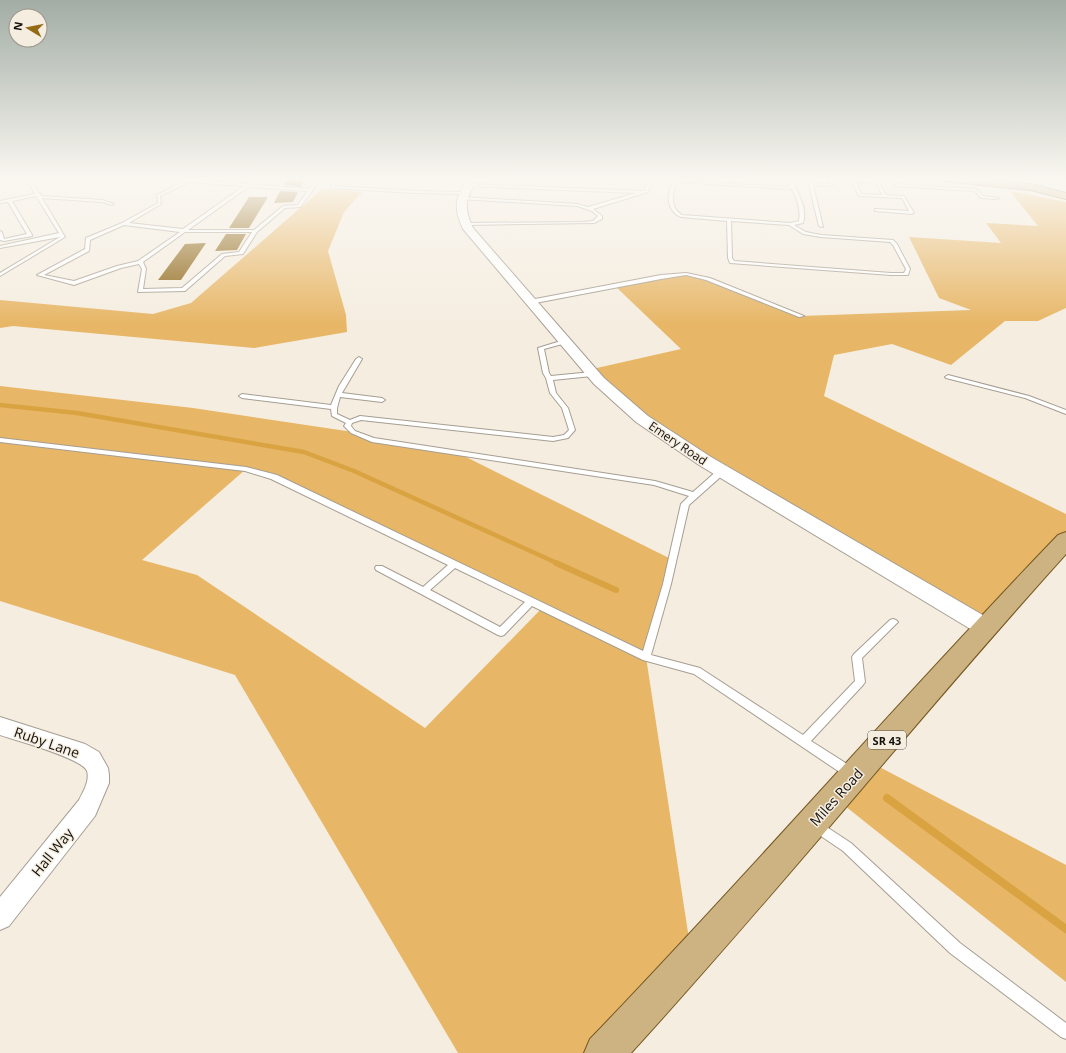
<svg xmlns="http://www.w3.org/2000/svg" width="1066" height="1053" font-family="'Open Sans',sans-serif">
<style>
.green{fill:#e7b666;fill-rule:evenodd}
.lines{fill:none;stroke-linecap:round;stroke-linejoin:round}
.stream-far2{stroke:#daa341;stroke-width:4.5}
.stream-far1{stroke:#daa341;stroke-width:6}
.stream{stroke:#daa341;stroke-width:8}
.building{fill:#8c6312}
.service-casing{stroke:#a69e92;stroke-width:2}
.minor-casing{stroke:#a69e92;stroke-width:2}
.tertiary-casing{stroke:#a69e92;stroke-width:2}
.primary-casing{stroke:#765822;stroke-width:2}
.path{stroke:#807b72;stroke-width:1.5;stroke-dasharray:1 1;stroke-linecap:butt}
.service{fill:#fff;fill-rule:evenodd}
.minor{fill:#fff;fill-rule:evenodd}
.tertiary{fill:#fff;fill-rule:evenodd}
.primary{fill:#cdb282;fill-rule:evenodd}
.labels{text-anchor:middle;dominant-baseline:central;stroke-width:3;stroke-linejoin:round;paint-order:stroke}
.shield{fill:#f5ede0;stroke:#57534c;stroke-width:1}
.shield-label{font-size:11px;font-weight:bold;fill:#13110c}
.street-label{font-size:12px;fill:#13110c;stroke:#f5ede0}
.near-street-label{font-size:14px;fill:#13110c;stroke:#f5ede0}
</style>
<rect width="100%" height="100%" fill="#f5ede0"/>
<path class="green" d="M322,189L362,192L344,212L328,251L346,315L347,332L254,348L13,326L0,328V300L153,314L191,303Z
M1010,191L1066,202V308L1038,321H1005L951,365L892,344L834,355L824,396L1066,514V540L985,627L705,461L588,370L681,349L615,286L686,274L708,279L801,316L971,310L939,298L909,237L1001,243L986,223L1038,226Z
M0,386L193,408L353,432L372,440L462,455L673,560L646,657L692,959L604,1053H458L235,675L0,601ZM246,469L274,477L543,607L425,728L197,575L142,560Z
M868,761L1066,865V982L835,798Z"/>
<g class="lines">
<path class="stream-far2" d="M0,405L77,413L304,452L354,471L559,564"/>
<path class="stream-far1" d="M556,563L616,590"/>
<path class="stream" d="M887,798L1066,929"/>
</g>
<path class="building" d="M288,178H305L301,187L284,185Z
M280,191L298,192L293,202L274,203Z
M249,197H268L249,228H229Z
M226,234H246L237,250L215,251Z
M206,243L181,280H158L185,244Z"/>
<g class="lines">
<defs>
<path id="service" d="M26,178H30L39,193L41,194V196L102,200L114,204L112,205L102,202L42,198L65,237L0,276V273L60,237L0,248V246L59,233L36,196L12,201L32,235V236L4,241L0,240V231L2,232L4,239L27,234L8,202L0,203V201L35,194Z
M191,178H196L193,180L247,184L256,178H260L251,184L310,189L318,178H322L300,207L285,208L257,232L243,254L225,256L185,291L138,292L142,269L139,264L121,268L74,285L37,275L85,249L86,238L122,223L158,203L157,195ZM189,182L244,186L183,229L129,223L161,204L160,196ZM248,187L308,191L298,205L283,206L254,230H188ZM124,225L180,232L138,261L117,266L74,281L44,275L89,251L90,240ZM185,232H252L239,252L222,254L182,288L143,289L146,269L143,262Z
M337,178H341L334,186L416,191L464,192L466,193L464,194L416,193L330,188Z
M649,178H653L648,192L593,209L602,216V219L594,223L465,225L463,224L465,223L583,222L593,221L598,216L592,211L577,206L460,199L461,197L577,204L588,207L636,193L468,186L469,184L643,191L645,190Z
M673,178H677L678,180L683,181L787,187L790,185L789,179L792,178C797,193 808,207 803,223L794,225L806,232L821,235L893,240L897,244L910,269L908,275H891L730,263L728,258L727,221L681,217C666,211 666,193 674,181ZM677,182L788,189L791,188C797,198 801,209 799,221L790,223L682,215C670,208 672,194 677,182ZM731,221L789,225L803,234L821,237L890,242L893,245L906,269L904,273H891L734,261L732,258Z
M807,178H811L812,183L830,184L829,178H833L835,184L831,186L813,185L823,227L819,226Z
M850,178H854L855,180L879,182L886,195L904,196L914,213L912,214L875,211V209H876L909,211L902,198L859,196ZM856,182L877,184L882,195L861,194Z
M895,184L976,189L983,196L999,198L997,199L981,198L975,191L894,186Z
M686,273L710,278L804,316L799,317L706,280L686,275L661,279L530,304L527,302L530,300L661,275Z
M564,340L567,342L566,343L544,349L549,373L551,376L592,372L595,374L592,376L553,380L556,393L568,408L575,430L568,438L553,441L361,420L352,423L351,426L355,431L374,438L655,481L693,492L719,469H725L726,471L725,473L689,505L671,584L651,655L700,668L803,735L855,681L852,657L854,654L890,620L893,619L896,620L898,622L862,658L865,682L863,685L811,741L855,769L856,773L855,777L851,778L847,777L694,674L643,660L532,606L504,635L501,636L498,635L376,570L375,568L376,566H382L423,587L448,565L271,479L245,471L0,442V438L246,467L277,475L643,651L663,584L681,504L689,496L654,485L372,442L351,433L344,426L346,423L332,416L331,409L242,398L239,396L242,394L331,405L339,386L356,359L359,357L362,359L342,393L382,398L385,400L382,402L340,397L337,408V414L350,420L360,416L553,437L564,435L569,430L562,408L550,393L546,378L543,373L538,348ZM455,568L525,602L500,627L430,590Z
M948,375L1029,396L1066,410V414L1025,398L946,378L945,377Z
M816,820L851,843L960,943L1066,1023V1039L1061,1037L950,953L843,851L812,830L810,826L812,822Z"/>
<path id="minor" d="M0,717L85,744L99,752L108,768L109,775V783L95,816L9,926L0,930V897L79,800C83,792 90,781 87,771C82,758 15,740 0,735Z"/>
<path id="tertiary" d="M469,178H479C465,197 463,207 473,228L604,378L648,416L711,457L993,621L996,627L993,633L985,635L977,633L699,465L636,422L594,384L463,229C453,207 455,197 469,178Z"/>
<path id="primary" d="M939,178H974L1031,184L1066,193V199L1031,190L944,181Z
M1066,532V554C918,718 780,890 631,1053H584L590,1039C749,874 899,700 1058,535Z"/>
</defs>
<use href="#service" class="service-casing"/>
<use href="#minor" class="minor-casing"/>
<use href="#tertiary" class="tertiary-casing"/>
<use href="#primary" class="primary-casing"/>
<path class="path" d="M1058,178L1066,179"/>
<use href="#service" class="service"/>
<use href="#minor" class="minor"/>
<use href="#tertiary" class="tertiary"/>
<use href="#primary" class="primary"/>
</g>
<linearGradient id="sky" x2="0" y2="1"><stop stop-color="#a2ada5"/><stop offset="0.55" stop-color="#faf7f1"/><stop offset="1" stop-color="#faf7f1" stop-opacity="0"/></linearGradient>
<rect width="1066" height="325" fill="url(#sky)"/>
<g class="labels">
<rect class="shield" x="868" y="731" width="38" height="18" rx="3"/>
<g class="shield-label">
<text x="887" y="740">SR 43</text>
</g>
<g class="street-label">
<text transform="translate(678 443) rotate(34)">Emery Road</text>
</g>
<g class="near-street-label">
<text transform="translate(47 742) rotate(19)">Ruby Lane</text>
<text transform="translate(836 797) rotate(-48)">Miles Road</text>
<text transform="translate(52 852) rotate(-51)">Hall Way</text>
</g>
</g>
<g transform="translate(28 28) rotate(280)"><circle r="19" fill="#f5ede0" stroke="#9b958b"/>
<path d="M0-3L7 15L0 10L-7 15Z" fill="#946a15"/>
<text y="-6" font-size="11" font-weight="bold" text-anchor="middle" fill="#13110c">N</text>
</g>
</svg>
